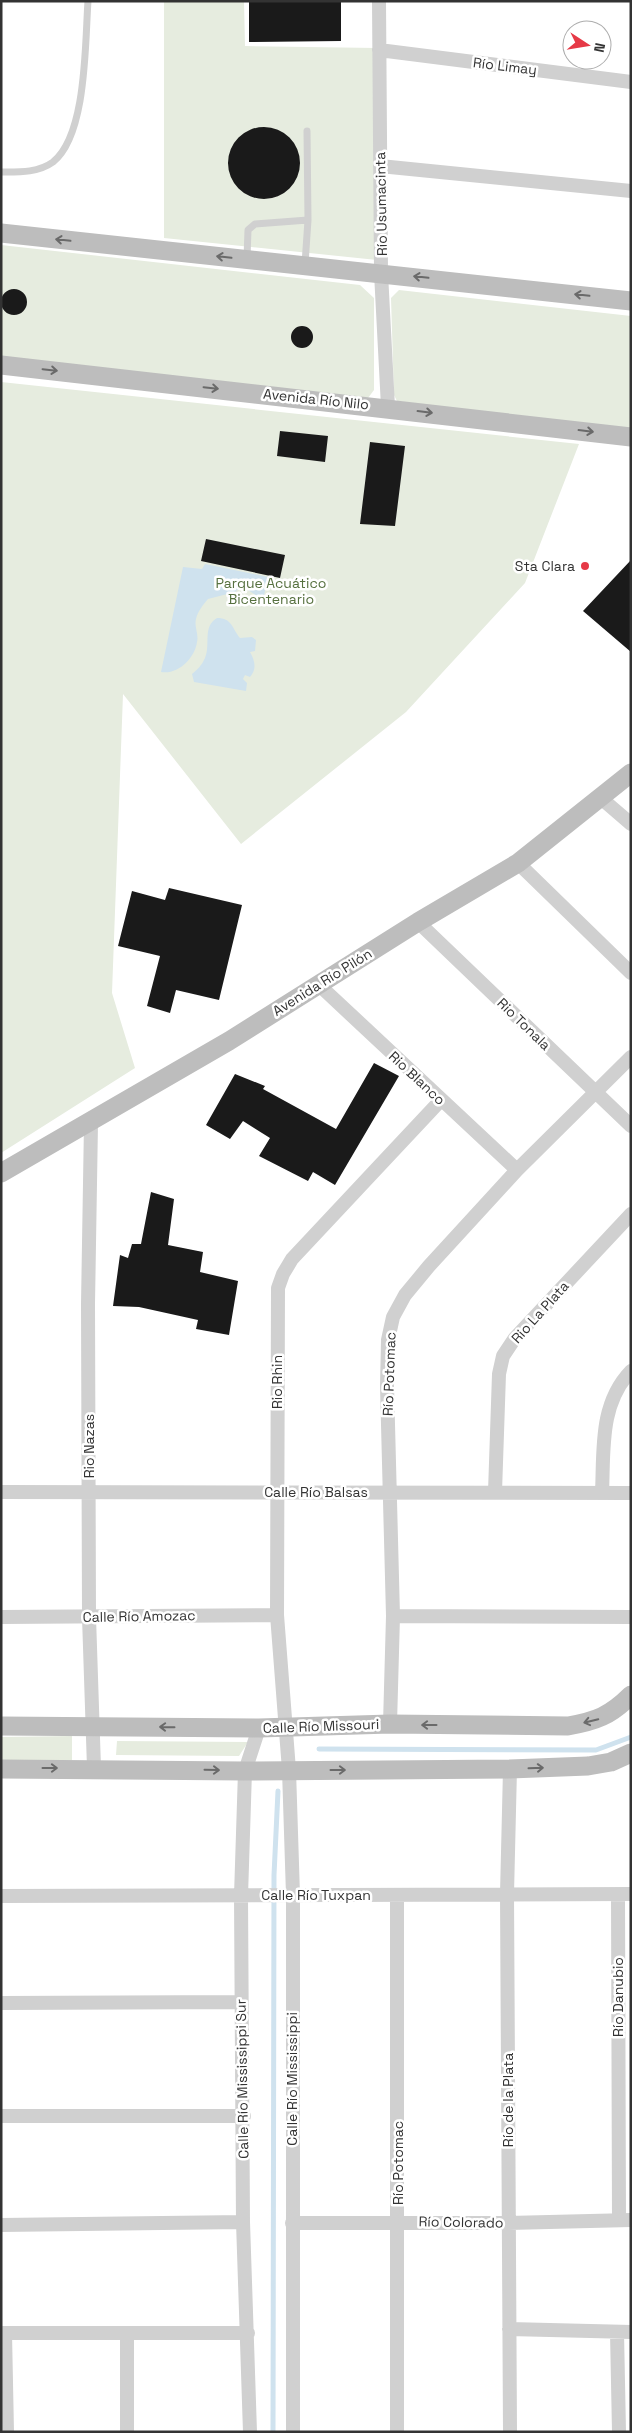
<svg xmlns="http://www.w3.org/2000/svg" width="632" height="2433" font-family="'Space Grotesk',sans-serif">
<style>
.green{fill:#e6ecdf}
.water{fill:#cfe2ee}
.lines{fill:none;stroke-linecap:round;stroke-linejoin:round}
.stream{stroke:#cfe2ee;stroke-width:5}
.building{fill:#1a1a1a}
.lane{stroke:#d0d0d0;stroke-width:7}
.street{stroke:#d0d0d0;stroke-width:14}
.secondary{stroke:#bdbdbd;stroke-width:19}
.oneway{stroke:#6a6a6a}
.poi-dot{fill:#e63946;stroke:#fff;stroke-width:2}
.labels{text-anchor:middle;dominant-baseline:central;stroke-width:5;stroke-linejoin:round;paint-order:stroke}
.street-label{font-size:14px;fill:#333;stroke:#fff}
.poi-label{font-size:14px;fill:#333;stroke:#fff;text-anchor:end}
.park-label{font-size:14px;fill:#56703f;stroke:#fff}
</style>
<rect width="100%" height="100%" fill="#fff"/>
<path class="green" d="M164,1H244L245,46L377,48V260L164,238Z
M1,245L360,285L374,298V390L368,398L1,360Z
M399,290L631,316V432L397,401L394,395L391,298Z
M1,382L579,444L525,583L406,712L241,844L123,694L112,993L135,1068L1,1153Z
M72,1736V1760H1V1737Z
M117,1741L248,1742L239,1756L116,1755Z"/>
<path class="water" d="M205,564L268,577L263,600L248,590L240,587L235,592L208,599C203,605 198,611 196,619C194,627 199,634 197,642C195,658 178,675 161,672L183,567L202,569Z
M217,618C232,618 232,628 240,638L252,637L256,640L255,651L250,652C255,661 257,669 250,677L245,675L243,679L247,683L246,691L194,682L192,674C197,670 202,665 205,658C211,644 202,627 217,618Z"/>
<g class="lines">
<path class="stream" d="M319,1749L596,1750L631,1737
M273,2432L274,1875L278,1791"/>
</g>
<path class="building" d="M249,1H341V41L249,42Z
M228 163a36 36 0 1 1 72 0a36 36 0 1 1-72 0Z
M1 302a13 13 0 1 1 26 0a13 13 0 1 1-26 0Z
M291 337a11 11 0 1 1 22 0a11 11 0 1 1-22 0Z
M280,431L328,436L325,462L277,456Z
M370,442L405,446L395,526L360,524Z
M206,539L285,555L280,578L201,561Z
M631,560V652L583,611Z
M169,888L242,905L219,1000L176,990L170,1013L147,1006L160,956L118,946L132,891L165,900Z
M374,1063L399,1076L335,1185L313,1172L308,1181L259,1156L270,1138L243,1121L230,1139L206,1125L235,1074L265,1086L263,1089L336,1129Z
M151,1192L174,1199L168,1245L203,1252L200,1272L238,1281L229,1335L196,1329L198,1320L139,1307L113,1306L120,1255L128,1258L132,1244H141Z"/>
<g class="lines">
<path class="lane" d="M307,131L308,220
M1,172C18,172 38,173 53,162C87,135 85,42 88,1
M247,258L248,230L255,224L308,220L305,264"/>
<path class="street" d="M379,1L381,273L388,407
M379,50L631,82
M380,166L631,191
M602,799L631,824
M518,863L631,973
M418,922L631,1126
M318,984L517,1170
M91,1123L88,1304L89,1617L94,1768
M1,1492L631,1493
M495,1492L499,1374L503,1356L515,1338L631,1214
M602,1493C604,1451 599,1404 631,1371
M393,1616L631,1617
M1,1617L277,1615
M390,1724L393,1616L387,1386L388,1340L393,1317L405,1295L429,1266L517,1170L631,1057
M510,1769L507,1894L510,2432
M618,1895L619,2220
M1,1896L631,1894
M1,2003L241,2002
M1,2116H244
M292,2223H508L631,2220
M1,2225L243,2222
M509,2329L631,2332
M617,2332L619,2432
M1,2333H248
M5,2333L7,2432
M127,2432V2333
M250,2432L243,2222L241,1896L245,1771L259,1728
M293,2432V1895L289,1770L277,1615L278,1288L283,1274L292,1259L441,1100
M397,2432V1895"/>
<path class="secondary" d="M1,233L631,301
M1,365L631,437
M1,1173L229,1041L418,922L518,863L631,773
M1,1726L259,1728L390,1724L568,1726C596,1721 610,1716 631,1695
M1,1769L245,1771L510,1769L588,1766L611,1762L631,1753"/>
</g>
<defs><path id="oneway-shaft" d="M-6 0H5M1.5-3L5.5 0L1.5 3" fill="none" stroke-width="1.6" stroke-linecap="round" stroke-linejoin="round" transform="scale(1.25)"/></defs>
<g class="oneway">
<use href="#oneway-shaft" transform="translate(63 240) rotate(-174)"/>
<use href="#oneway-shaft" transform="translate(224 257) rotate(-174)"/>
<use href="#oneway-shaft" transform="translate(421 277) rotate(-174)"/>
<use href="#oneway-shaft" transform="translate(582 295) rotate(-174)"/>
<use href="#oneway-shaft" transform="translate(50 370) rotate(6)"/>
<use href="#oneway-shaft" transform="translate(211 388) rotate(6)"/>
<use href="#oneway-shaft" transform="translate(425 412) rotate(7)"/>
<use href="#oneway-shaft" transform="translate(586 431) rotate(7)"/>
<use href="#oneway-shaft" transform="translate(591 1721) rotate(166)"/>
<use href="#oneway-shaft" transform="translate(429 1725) rotate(-180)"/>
<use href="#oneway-shaft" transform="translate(167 1727) rotate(-179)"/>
<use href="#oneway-shaft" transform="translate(50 1768)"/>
<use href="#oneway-shaft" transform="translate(536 1768) rotate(-2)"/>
<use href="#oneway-shaft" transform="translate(212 1770) rotate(1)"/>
<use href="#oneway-shaft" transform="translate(338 1770)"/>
</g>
<circle class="poi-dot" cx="585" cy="566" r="5"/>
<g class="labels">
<g class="street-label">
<text transform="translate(505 66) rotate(7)">Río Limay</text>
<text transform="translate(381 204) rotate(-91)">Río Usumacinta</text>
<text transform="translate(316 399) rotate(6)">Avenida Río Nilo</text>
<text transform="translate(322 982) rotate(-32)">Avenida Río Pilón</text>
<text transform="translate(524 1024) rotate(44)">Rio Tonala</text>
<text transform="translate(417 1078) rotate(43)">Rio Blanco</text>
<text transform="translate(540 1312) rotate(-48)">Rio La Plata</text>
<text transform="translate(389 1374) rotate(-88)">Río Potomac</text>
<text transform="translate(277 1382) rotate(-90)">Rio Rhin</text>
<text transform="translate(89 1446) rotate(-90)">Rio Nazas</text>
<text x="316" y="1492">Calle Río Balsas</text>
<text transform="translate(139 1616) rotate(-1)">Calle Río Amozac</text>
<text transform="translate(321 1726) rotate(-2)">Calle Río Missouri</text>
<text x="316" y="1895">Calle Río Tuxpan</text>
<text transform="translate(618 1997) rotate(-90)">Río Danubio</text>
<text transform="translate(242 2079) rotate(-91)">Calle Río Mississippi Sur</text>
<text transform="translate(292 2079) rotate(-90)">Calle Río Mississippi</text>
<text transform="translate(508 2100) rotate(-90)">Río de la Plata</text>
<text transform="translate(398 2163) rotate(-90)">Río Potomac</text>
<text transform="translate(461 2222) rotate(1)">Río Colorado</text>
</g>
<g class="poi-label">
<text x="575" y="566">Sta Clara</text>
</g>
<g class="park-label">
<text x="271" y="583">Parque Acuático<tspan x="271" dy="16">Bicentenario</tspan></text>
</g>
</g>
<rect width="632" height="2433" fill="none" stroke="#333333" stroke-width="5"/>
<g transform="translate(587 45) rotate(102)"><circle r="24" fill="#ffffff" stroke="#adadad"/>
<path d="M0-4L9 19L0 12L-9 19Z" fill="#e63946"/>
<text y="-8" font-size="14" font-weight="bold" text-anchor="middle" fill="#333333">N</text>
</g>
</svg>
